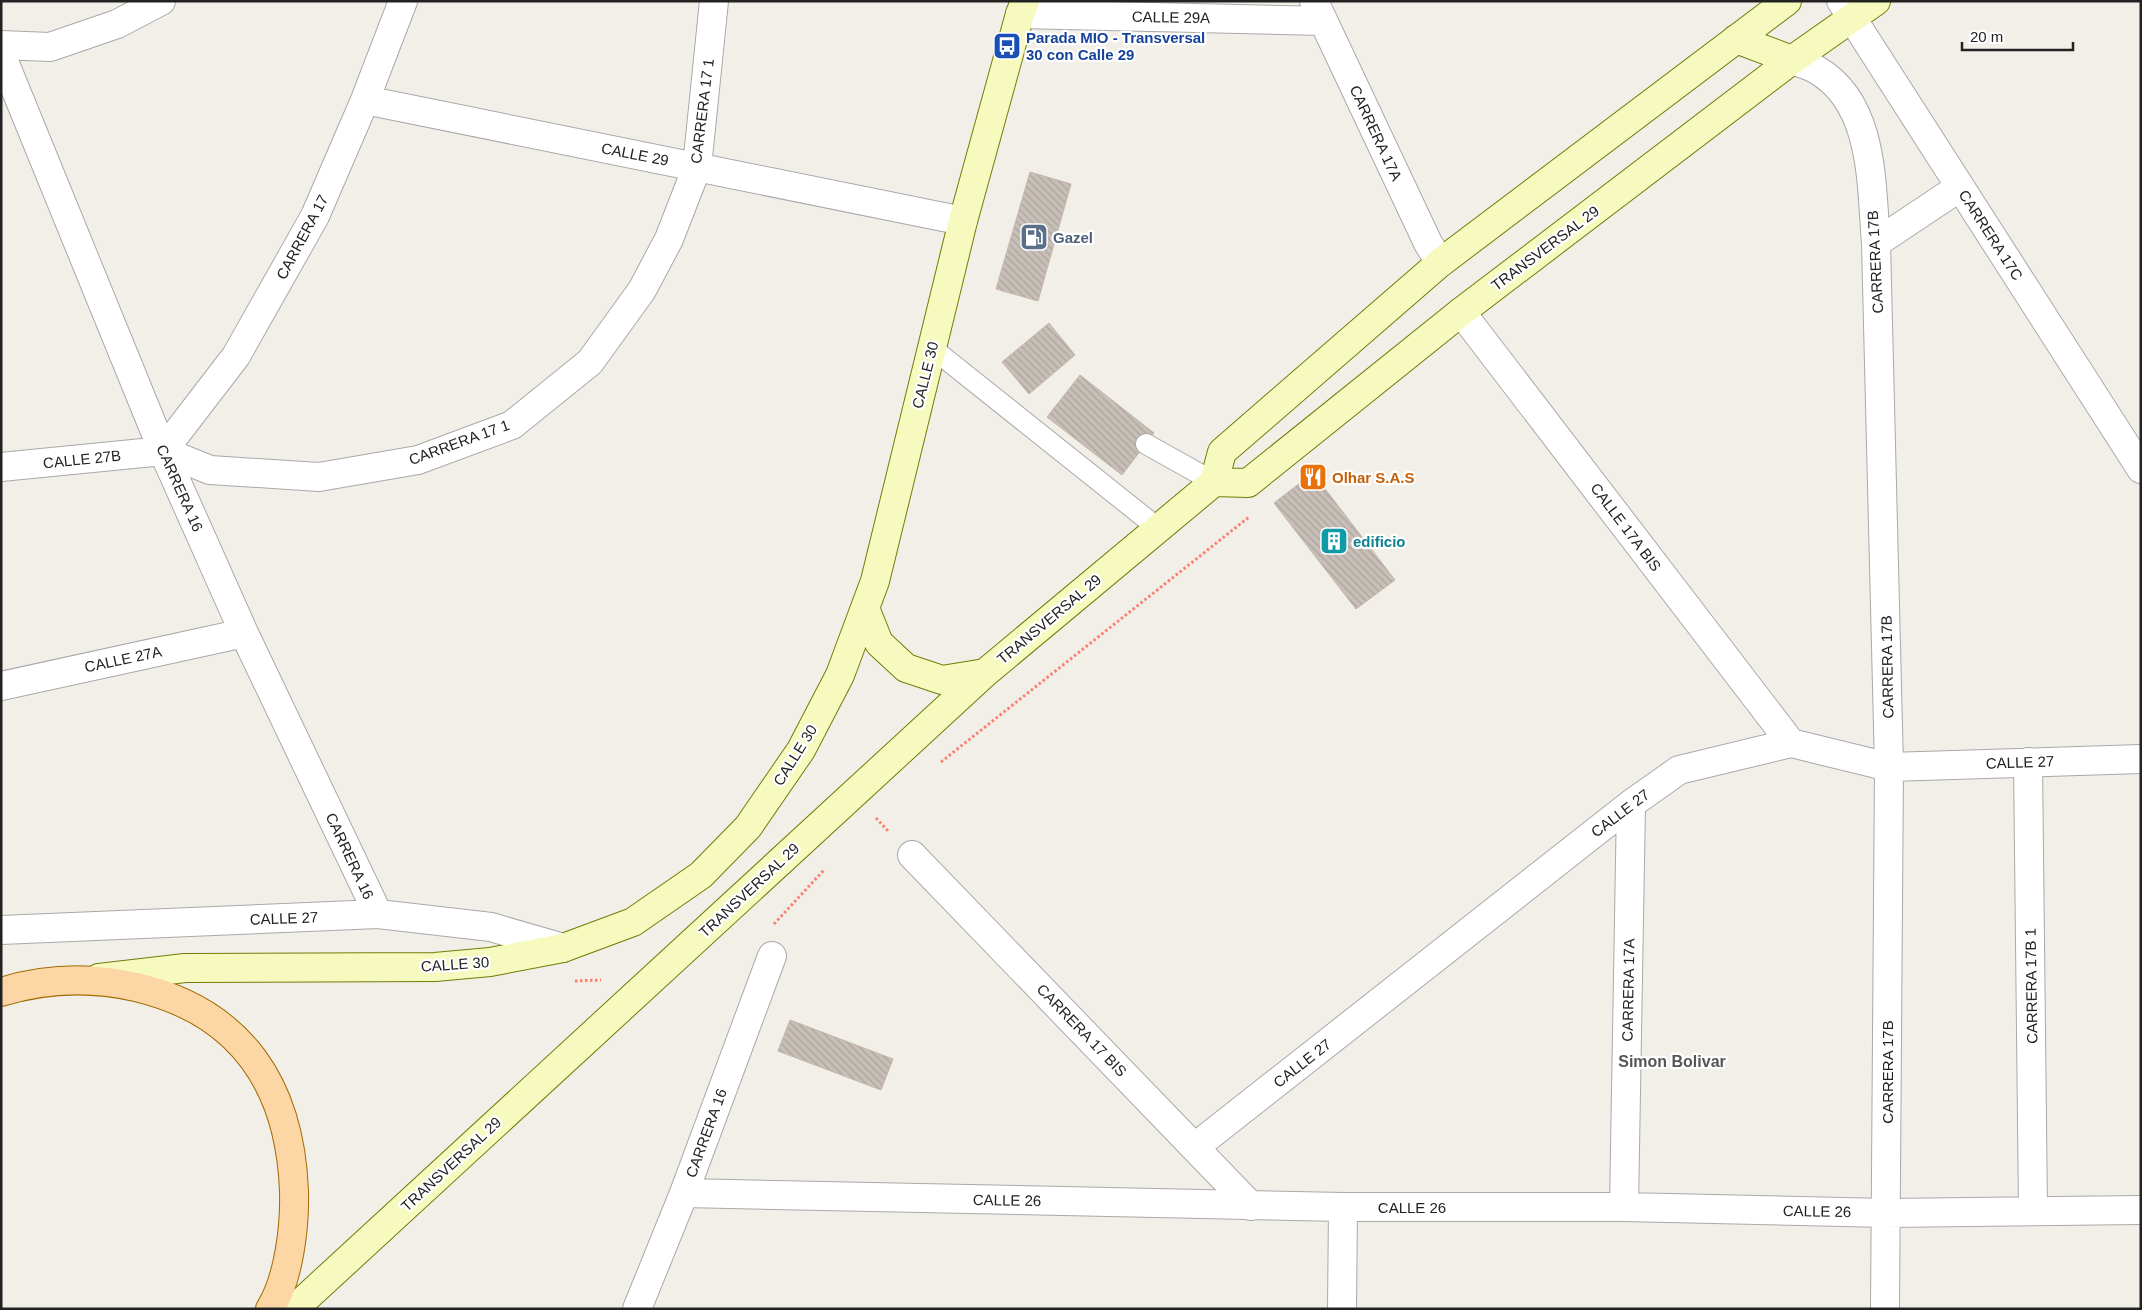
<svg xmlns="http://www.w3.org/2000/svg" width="2142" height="1310" font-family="Arial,sans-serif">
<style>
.building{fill:url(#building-back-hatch);stroke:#c4b6ab}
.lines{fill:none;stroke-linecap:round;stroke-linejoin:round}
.lane-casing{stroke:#a9a9a9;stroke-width:22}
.street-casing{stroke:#a9a9a9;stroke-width:30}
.secondary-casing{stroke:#707d05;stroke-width:30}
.primary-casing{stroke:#a06b00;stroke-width:30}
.path{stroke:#fa8072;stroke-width:3;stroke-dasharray:2.5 2.5;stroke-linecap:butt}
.lane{stroke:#fff;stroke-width:20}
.street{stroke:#fff;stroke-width:28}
.secondary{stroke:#f7fabf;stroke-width:28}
.primary{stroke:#fcd6a4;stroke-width:28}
.labels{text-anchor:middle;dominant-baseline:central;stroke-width:4.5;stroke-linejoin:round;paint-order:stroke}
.street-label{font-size:15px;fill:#222;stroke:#fff}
.transit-label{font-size:15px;font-weight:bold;fill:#164399;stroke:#fff;text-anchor:start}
.service-label{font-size:15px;font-weight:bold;fill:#4e5e75;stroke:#fff;text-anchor:start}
.food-label{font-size:15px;font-weight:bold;fill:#c56008;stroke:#fff;text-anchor:start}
.culture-label{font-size:15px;font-weight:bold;fill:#0d838f;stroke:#fff;text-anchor:start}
.neighbourhood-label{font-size:16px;font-weight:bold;fill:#555;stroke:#fff}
</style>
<defs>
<pattern id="building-back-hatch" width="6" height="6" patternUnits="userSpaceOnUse" patternTransform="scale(1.25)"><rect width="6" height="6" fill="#c7bfb8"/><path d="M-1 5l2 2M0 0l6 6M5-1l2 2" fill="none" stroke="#aba49e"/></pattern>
</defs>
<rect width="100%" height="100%" fill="#f2efe9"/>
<path class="building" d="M1030,172L1071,184L1038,301L996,289Z
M1049,323L1075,355L1029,394L1002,362Z
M1080,375L1154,433L1122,475L1047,417Z
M1313,473L1395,580L1356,609L1274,503Z
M790,1020L893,1059L881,1090L778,1051Z"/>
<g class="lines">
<defs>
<path id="lane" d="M932,348L1159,529
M1146,444L1214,482"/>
<path id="street" d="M1314,1L1428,243L1440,263
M1841,1L2141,469
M1020,14L1323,21
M1,45L50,47L117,24L161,1
M1,54L163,451L244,633L378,914
M1792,60C1800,63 1809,65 1817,70C1875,104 1871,185 1876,243L1889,767L1885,1309
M365,100L963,221
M1876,243L1960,187
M1461,312L1791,743
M163,451L236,356L315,216L365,100L403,1
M1,467L163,451L210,470L319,477L418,460L512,425L590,362L642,290L669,239L697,167L714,1
M1,686L244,633
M2028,762L2033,1211
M912,855L1251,1206
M1,930L378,914L491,927L563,948
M1195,1147L1631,804L1679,770L1791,743L1889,767L2141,759
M684,1193L1343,1207H1624L1886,1213L2141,1210
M1624,1207L1631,804
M637,1309L684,1193L772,956
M1342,1309L1343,1207"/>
<path id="secondary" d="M1736,39L1792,60
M1214,482L1248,483L1461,312L1792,60L1876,1
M865,608L879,643L906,668L942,680L985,673
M99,978L185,968L435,967L490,962L563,948L633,922L701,875L748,827L801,750L840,675L875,581L963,221L1020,14L1025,1
M294,1309L985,673L1214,482L1222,452L1440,263L1787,1"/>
<path id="primary" d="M1,992C46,978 91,977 136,987C242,1012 290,1086 294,1191C295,1226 289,1279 270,1309"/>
</defs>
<use href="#lane" class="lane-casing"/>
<use href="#street" class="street-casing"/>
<use href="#secondary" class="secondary-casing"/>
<use href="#primary" class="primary-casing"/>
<path class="path" d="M941,762L1249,517
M876,818L889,832
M774,924L824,870
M575,981L601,980"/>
<use href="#lane" class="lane"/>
<use href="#street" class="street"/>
<use href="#secondary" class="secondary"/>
<use href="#primary" class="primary"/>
</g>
<defs>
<symbol id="bus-square" viewBox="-11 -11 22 22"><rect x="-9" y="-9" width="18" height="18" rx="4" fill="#1a4fb4" stroke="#fff"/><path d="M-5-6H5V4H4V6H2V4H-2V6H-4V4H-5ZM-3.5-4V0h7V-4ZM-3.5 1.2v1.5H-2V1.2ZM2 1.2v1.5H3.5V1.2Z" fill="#fff"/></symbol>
<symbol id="fuel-square" viewBox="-11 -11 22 22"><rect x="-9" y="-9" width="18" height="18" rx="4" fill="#5c6f8a" stroke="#fff"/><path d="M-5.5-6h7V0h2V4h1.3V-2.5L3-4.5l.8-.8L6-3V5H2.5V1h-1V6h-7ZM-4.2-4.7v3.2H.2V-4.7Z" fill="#fff"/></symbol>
<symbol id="restaurant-square" viewBox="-11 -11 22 22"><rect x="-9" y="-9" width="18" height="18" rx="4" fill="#e8710a" stroke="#fff"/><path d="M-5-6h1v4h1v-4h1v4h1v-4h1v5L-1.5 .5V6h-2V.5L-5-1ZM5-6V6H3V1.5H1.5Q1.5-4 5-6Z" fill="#fff"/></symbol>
<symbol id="building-square" viewBox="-11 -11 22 22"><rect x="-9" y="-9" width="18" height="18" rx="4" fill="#0f9aa8" stroke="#fff"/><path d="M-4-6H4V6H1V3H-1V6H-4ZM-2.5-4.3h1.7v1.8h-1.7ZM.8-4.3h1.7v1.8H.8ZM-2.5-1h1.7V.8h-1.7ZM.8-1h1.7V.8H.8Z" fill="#fff"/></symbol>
</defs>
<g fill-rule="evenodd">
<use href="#bus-square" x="991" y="30" width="32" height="32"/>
<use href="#fuel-square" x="1018" y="221" width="32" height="32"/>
<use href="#restaurant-square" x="1297" y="461" width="32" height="32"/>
<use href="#building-square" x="1318" y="525" width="32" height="32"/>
</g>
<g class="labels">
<g class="street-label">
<text transform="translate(1171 17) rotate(1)">CALLE 29A</text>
<text transform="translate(702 111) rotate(-83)">CARRERA 17 1</text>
<text transform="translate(1376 133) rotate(65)">CARRERA 17A</text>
<text transform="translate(635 154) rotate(11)">CALLE 29</text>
<text transform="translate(1991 235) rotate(57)">CARRERA 17C</text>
<text transform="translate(302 237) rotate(-62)">CARRERA 17</text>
<text transform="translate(1545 248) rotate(-37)">TRANSVERSAL 29</text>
<text transform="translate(1875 262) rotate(-93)">CARRERA 17B</text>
<text transform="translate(925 375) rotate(-76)">CALLE 30</text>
<text transform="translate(459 442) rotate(-20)">CARRERA 17 1</text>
<text transform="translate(82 459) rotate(-6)">CALLE 27B</text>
<text transform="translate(180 488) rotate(66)">CARRERA 16</text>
<text transform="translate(1626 527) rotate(53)">CALLE 17A BIS</text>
<text transform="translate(1049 619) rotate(-40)">TRANSVERSAL 29</text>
<text transform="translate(123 659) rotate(-12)">CALLE 27A</text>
<text transform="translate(1887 667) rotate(-91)">CARRERA 17B</text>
<text transform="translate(795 755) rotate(-58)">CALLE 30</text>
<text transform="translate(2020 762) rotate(-2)">CALLE 27</text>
<text transform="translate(1620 813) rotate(-37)">CALLE 27</text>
<text transform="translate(350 856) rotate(65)">CARRERA 16</text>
<text transform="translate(749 890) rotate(-43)">TRANSVERSAL 29</text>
<text transform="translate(284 918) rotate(-2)">CALLE 27</text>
<text transform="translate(455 964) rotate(-4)">CALLE 30</text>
<text transform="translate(2031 986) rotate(-91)">CARRERA 17B 1</text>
<text transform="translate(1628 990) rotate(-89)">CARRERA 17A</text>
<text transform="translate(1082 1030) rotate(46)">CARRERA 17 BIS</text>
<text transform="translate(1302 1063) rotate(-38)">CALLE 27</text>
<text transform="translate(1887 1072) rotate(-90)">CARRERA 17B</text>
<text transform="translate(706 1133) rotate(-70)">CARRERA 16</text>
<text transform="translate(451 1164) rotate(-43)">TRANSVERSAL 29</text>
<text transform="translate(1007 1200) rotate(1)">CALLE 26</text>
<text x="1412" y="1207">CALLE 26</text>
<text transform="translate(1817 1211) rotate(1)">CALLE 26</text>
</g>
<g class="transit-label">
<text x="1026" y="37">Parada MIO - Transversal<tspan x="1026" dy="17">30 con Calle 29</tspan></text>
</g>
<g class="service-label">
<text x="1053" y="237">Gazel</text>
</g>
<g class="food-label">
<text x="1332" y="477">Olhar S.A.S</text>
</g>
<g class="culture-label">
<text x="1353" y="541">edificio</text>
</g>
<g class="neighbourhood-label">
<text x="1672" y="1061">Simon Bolivar</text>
</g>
</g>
<rect width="2142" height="1310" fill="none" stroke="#222222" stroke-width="5"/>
<path d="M1962 42v8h111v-8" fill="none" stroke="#222222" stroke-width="2.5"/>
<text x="1970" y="42" font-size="15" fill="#222222" stroke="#ffffff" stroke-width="4" paint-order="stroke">20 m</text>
</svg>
